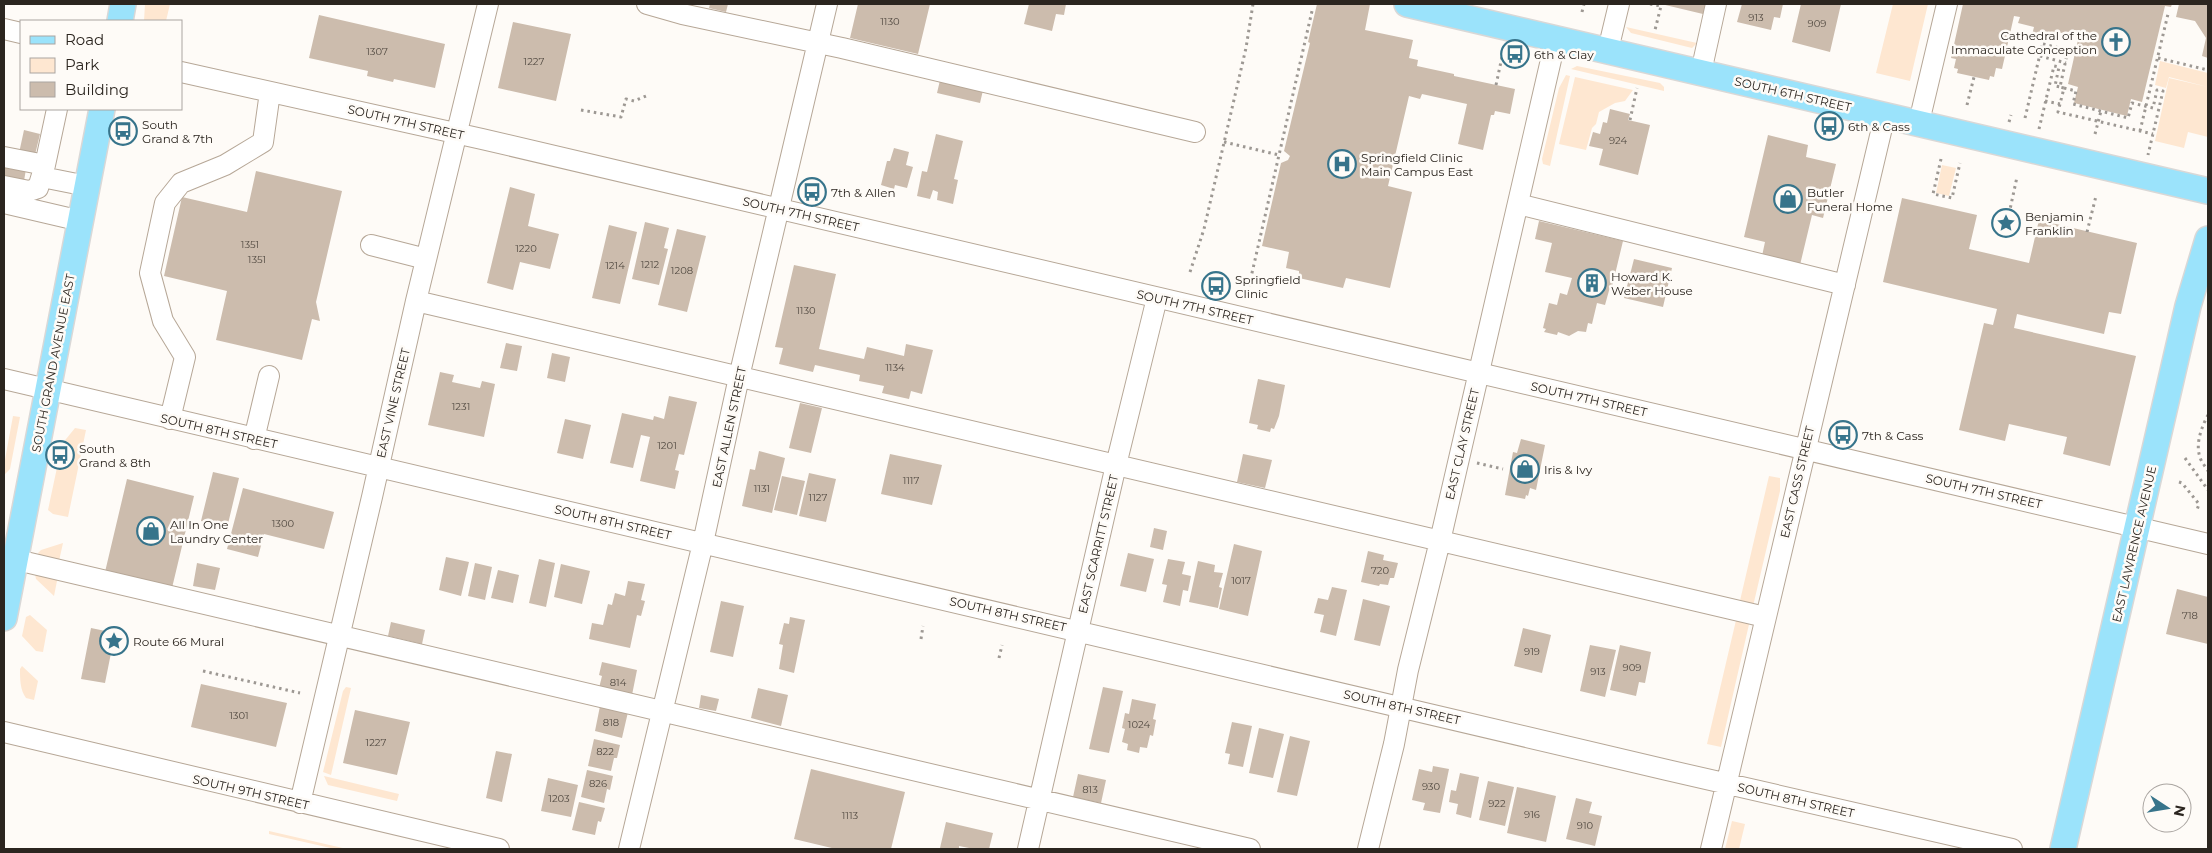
<svg xmlns="http://www.w3.org/2000/svg" width="2212" height="853" font-family="Montserrat,sans-serif">
<style>
.green{fill:#fee7d1}
.building{fill:#ccbcad}
.lines{fill:none;stroke-linecap:round;stroke-linejoin:round}
.minor-casing{stroke:#b6a797;stroke-width:22}
.major-casing{stroke:#d9d8d7;stroke-width:28}
.path{stroke:#9d9893;stroke-width:3;stroke-dasharray:2.5 4;stroke-linecap:butt}
.minor{stroke:#fff;stroke-width:20}
.major{stroke:#9be3fb;stroke-width:25}
.labels{text-anchor:middle;dominant-baseline:central;stroke-width:5;stroke-linejoin:round;paint-order:stroke}
.number-label{font-size:10px;fill:#534b42}
.poi-label{font-size:12px;fill:#2b251f;stroke:#fefbf7;text-anchor:start}
.street-label{font-size:12px;fill:#2b251f;stroke:#fefbf7}
</style>
<rect width="100%" height="100%" fill="#fefbf7"/>
<path class="green" d="M145,4H170L166,21H144Z
M1893,4H1928L1910,81L1876,73Z
M1626,27L1697,43L1692,48L1631,33Z
M2160,61L2208,73V87L2169,77L2166,88L2155,85Z
M1577,66L1660,83L1664,87V91L1571,69Z
M1566,75L1570,76L1550,166L1543,164L1542,159L1559,88Z
M1575,77L1633,90L1625,101L1615,103L1599,112L1596,124L1592,128L1586,150L1559,144Z
M2169,78L2208,87V137L2188,132L2184,148L2155,141Z
M1942,165L1956,168L1949,196L1936,193Z
M13,416L20,417L10,469L5,474L4,465Z
M75,428L86,430L68,517L53,514L48,510L62,444Z
M1769,476L1780,478V491L1754,602L1753,605H1739Z
M63,543L59,561L42,558L38,553L41,550Z
M35,574L58,576L54,596L36,579Z
M30,615L47,630L43,652L36,651L22,636L26,617Z
M1737,616L1750,620L1721,747L1707,744Z
M22,666L38,681L34,700L26,698C20,690 20,679 20,669Z
M346,687L351,688L331,775L323,772L343,691Z
M324,776L399,794L397,801L328,785Z
M1732,821L1745,824L1739,849H1725Z
M269,831L347,849H335L269,834Z"/>
<path class="building" d="M710,4H728L726,12L709,8Z
M858,4H930L918,54L850,38Z
M1029,4H1066L1064,15L1056,14L1052,31L1024,24Z
M1317,4H1370L1365,30L1413,40L1409,58L1418,60L1417,66L1454,74V76L1515,89L1510,114L1495,111L1494,115H1491L1483,150L1458,144L1467,104L1422,94L1420,99L1409,96L1388,186L1412,192L1390,288L1346,278L1343,288L1299,278V271L1286,268L1289,252L1262,246L1281,163L1288,160L1290,156L1284,151L1310,43L1308,42Z
M1661,4H1706L1703,14Z
M1742,4H1783L1780,18L1774,17L1771,30L1737,22Z
M1801,4H1841L1830,52L1792,42Z
M1963,4H2172L2171,7L2165,6L2142,102L2131,99L2127,116L2074,103L2078,87L2068,84L2080,31L2075,30L2074,36L2058,32L2056,40L2032,35L2034,27L2018,23L2020,17L2014,16L2002,69L1996,68L1994,77L1990,76L1989,80L1957,73L1958,69L1954,68L1956,59L1951,58Z
M2179,4H2208V58L2202,56L2206,38L2195,21L2176,17Z
M319,15L445,44L435,88L394,79L393,82L367,76L368,71L309,58Z
M513,22L571,34L556,101L498,88Z
M941,76L984,86L980,103L937,93Z
M1610,109L1630,114L1628,120L1650,125L1638,175L1599,165L1603,149L1589,146L1593,132L1600,134L1603,122L1607,123Z
M24,130L40,134L34,159L26,169L24,181L4,176V164L16,167Z
M936,134L963,141L954,179L958,180L953,204L937,200L938,192L933,190L930,199L917,196L922,171L927,172Z
M1768,135L1808,145L1806,157L1836,164L1823,218L1812,215L1800,265L1762,256L1765,242L1744,237Z
M894,148L909,152L906,165L913,167L907,188L895,185L894,189L881,185L887,161H890Z
M256,171L342,191L316,302L320,321L312,319L302,360L216,340L227,291L164,276L182,197L247,212Z
M510,187L535,194L528,226L559,234L550,269L520,262L513,290L487,283Z
M1902,198L1977,215L1969,249L2029,263L2039,220L2137,243L2121,314L2109,312L2104,334L2017,314L2014,328L2136,356L2110,466L2063,454L2067,437L2009,424L2005,441L1959,430L1984,323L1993,325L1997,309L1883,282Z
M1539,221L1623,241L1612,287H1610L1605,305L1597,303L1592,324L1588,323L1586,332L1578,331L1569,336L1558,332L1557,335L1544,332L1546,329L1543,328L1549,303L1557,305L1560,293L1567,295L1572,278L1545,272L1552,243L1535,239Z
M645,222L669,228L664,248L668,249L659,285L632,279Z
M609,225L637,232L620,304L592,298Z
M677,229L706,236L687,312L658,305Z
M1634,259L1672,268L1663,307L1624,298Z
M794,265L836,274L819,349L864,359L867,347L904,356L906,344L933,350L922,394L911,391L909,399L882,393L884,386L859,381L860,375L815,365L813,372L779,364L783,348L775,347Z
M506,343L522,346L517,371L500,368Z
M552,353L570,357L565,382L547,378Z
M440,372L454,375L452,382L480,388L482,381L495,384L484,437L428,425Z
M1258,379L1285,385L1279,416L1274,429L1271,428L1270,432L1257,429L1258,425L1249,423Z
M669,396L697,402L684,455L679,454L675,470L679,471L675,489L640,481L650,437L641,435L633,468L610,463L622,413L653,420L654,416L664,419Z
M800,403L822,408L811,453L789,448Z
M565,419L591,425L583,459L557,453Z
M1521,439L1545,445L1536,490L1530,488L1528,496L1526,495L1525,499L1505,495L1513,452L1517,453Z
M759,451L785,458L772,513L742,506L750,469L755,470Z
M890,454L942,465L932,505L881,494Z
M1243,454L1272,460L1265,488L1237,482Z
M213,472L239,478L227,528L201,521Z
M809,473L836,479L826,522L799,516Z
M782,476L805,481L797,515L774,510Z
M127,479L194,496L172,588L105,572Z
M243,488L334,512L324,549L264,534L258,557L227,549Z
M1154,528L1167,531L1163,550L1150,547Z
M1234,544L1262,551L1248,616L1219,609Z
M1368,551L1384,555L1383,560L1398,563L1394,578H1390L1388,585L1380,584L1379,586L1361,582Z
M1128,553L1154,559L1146,592L1120,586Z
M446,557L469,562L461,596L439,590Z
M539,559L555,563L546,607L529,603Z
M1168,559L1185,562L1182,574L1191,576L1188,591L1183,590L1180,606L1163,602L1167,585L1162,584Z
M1198,561L1215,565L1214,572L1223,573L1219,587L1222,588L1218,608L1189,602Z
M197,563L220,568L215,590L193,586Z
M475,563L492,567L485,600L468,596Z
M561,564L590,571L582,604L554,597Z
M498,570L519,575L513,603L491,598Z
M628,581L645,584L641,600L645,601L641,616L637,615L630,648L589,639L592,623L603,625L608,604L612,605L615,593L625,596Z
M1332,587L1347,590L1336,636L1320,632L1324,615L1314,613L1318,598L1328,600Z
M2177,589L2208,597V644L2166,634Z
M1363,599L1390,606L1380,646L1354,640Z
M721,601L744,606L733,657L710,652Z
M790,617L805,620L794,673L779,669L783,645L779,644L784,623L789,624Z
M391,622L425,630L422,644L388,636Z
M91,628L115,633L105,683L81,679Z
M1523,628L1551,635L1542,673L1514,666Z
M1590,645L1616,650L1605,697L1580,691Z
M1620,645L1651,652L1645,683L1639,682L1636,696L1610,690Z
M602,662L637,670L632,695L599,688L602,676L599,675Z
M201,684L287,703L276,747L191,727Z
M1103,687L1123,691L1109,753L1089,749Z
M758,688L788,695L781,726L751,718Z
M701,695L719,699L716,711L699,708Z
M1132,699L1156,704L1153,719L1156,720L1153,736L1150,735L1147,748L1140,747L1139,753L1127,750L1128,744L1122,742L1125,729L1122,728L1125,713L1129,714Z
M600,706L628,712L622,738L595,731Z
M355,710L410,722L397,775L343,763Z
M1232,722L1252,726L1243,767L1228,764L1230,754L1225,753Z
M1259,728L1284,734L1273,778L1249,773Z
M1290,736L1310,741L1297,796L1277,792Z
M594,739L620,745L617,758H614L611,771L588,766Z
M496,751L512,754L502,802L486,798Z
M1433,766L1449,769L1440,813L1423,810L1425,803L1412,800L1419,769L1432,772Z
M811,769L905,792L891,849H836L794,839Z
M587,770L613,776L610,790L607,789L604,803L581,797Z
M1460,773L1479,777L1471,818L1456,814L1458,804L1449,802L1451,790L1456,791Z
M1078,774L1106,780L1101,803L1073,797Z
M548,778L578,785L571,817L541,811Z
M1488,781L1514,787L1505,826L1479,820Z
M1517,787L1556,796L1546,842L1507,833Z
M1576,798L1592,802L1589,813L1602,816L1595,846L1566,839Z
M579,802L605,808L601,822L598,821L595,835L572,830Z
M946,822L993,833L989,849H974L959,846V849L940,848Z"/>
<g class="lines">
<defs>
<path id="minor" d="M647,4L682,14L842,48L1195,132
M4,29L21,33
M1608,50L1619,4
M181,72L482,139L2208,544
M1701,72L1716,4
M1919,122L1947,4
M4,157L45,165L38,188L29,191L4,186
M45,165L57,109
M42,177L87,186
M4,203L81,221
M1518,204L1845,285
M371,245L426,259
M416,301L1765,617
M4,379L1667,770L2012,849
M170,419L185,357L163,321L150,273L165,203L181,183L225,165L263,142L270,92
M254,439L269,376
M4,557L1250,849
M4,732L499,849
M300,803L372,497L416,301L488,4
M629,849L703,543L739,377L827,4
M1028,849L1116,465L1157,298
M1368,849L1394,744L1408,670L1440,541L1556,38
M1711,849L1885,115"/>
<path id="major" d="M1407,4L2208,191
M120,21L123,4
M4,618L102,109
M2063,849L2188,306L2208,239"/>
</defs>
<use href="#minor" class="minor-casing"/>
<use href="#major" class="major-casing"/>
<path class="path" d="M1650,4L1661,6L1655,30
M1582,12L1584,4
M2043,44L2068,50L2060,87L2064,88L2058,112L2153,134
M2040,56L2066,63
M2158,58L2208,70
M1496,85L1502,57
M2064,88L2076,91L2073,104L2128,118L2132,103L2153,108L2157,90L2163,91L2148,155
M2045,101L2060,104
M1967,105L1974,77
M581,110L621,117L626,99L634,101L646,96
M2025,118L2044,37
M1630,120L1637,88
M2009,122L2011,115
M2039,129L2054,66L2059,67L2055,86L2060,87
M2140,131L2168,14
M2095,134L2101,111
M1224,142L1279,155
M1941,159L1933,194L1952,198L1960,163
M2009,214L2017,177
M2087,232L2096,196
M1190,272L1204,229L1246,48L1253,4
M1249,286L1312,11
M2208,415C2202,426 2195,444 2200,457C2201,462 2206,467 2208,471
M2185,458L2208,490
M1477,463L1503,469
M2179,482L2182,483L2199,504L2197,510
M921,639L923,626
M999,658L1002,645
M203,671L300,693"/>
<use href="#minor" class="minor"/>
<use href="#major" class="major"/>
</g>
<defs>
<symbol id="church-ring" viewBox="-11 -11 22 22"><circle r="9.5" fill="#fefbf7" stroke="#37748b" stroke-width="1.5"/><path d="M-1.2-6h2.4v3.5h3.3v2.4h-3.3V6h-2.4V-.1h-3.3v-2.4h3.3Z" fill="#37748b"/></symbol>
<symbol id="bus-ring" viewBox="-11 -11 22 22"><circle r="9.5" fill="#fefbf7" stroke="#37748b" stroke-width="1.5"/><path d="M-5-6H5V4H4V6H2V4H-2V6H-4V4H-5ZM-3.5-4V0h7V-4ZM-3.5 1.2v1.5H-2V1.2ZM2 1.2v1.5H3.5V1.2Z" fill="#37748b"/></symbol>
<symbol id="hospital-ring" viewBox="-11 -11 22 22"><circle r="9.5" fill="#fefbf7" stroke="#37748b" stroke-width="1.5"/><path d="M-5-5h3v3.5h4V-5h3V5h-3V1.5h-4V5h-3Z" fill="#37748b"/></symbol>
<symbol id="shop-ring" viewBox="-11 -11 22 22"><circle r="9.5" fill="#fefbf7" stroke="#37748b" stroke-width="1.5"/><path d="M-5-2.5h2.3a2.7 3.5 0 0 1 5.4 0H5L5.5 6h-11ZM-1.5-2.5h3a1.5 2.3 0 0 0-3 0Z" fill="#37748b"/></symbol>
<symbol id="sight-ring" viewBox="-11 -11 22 22"><circle r="9.5" fill="#fefbf7" stroke="#37748b" stroke-width="1.5"/><path d="M0-6L1.8-2.2L6-1.7L2.9 1.2L3.7 5.4L0 3.3L-3.7 5.4L-2.9 1.2L-6-1.7L-1.8-2.2Z" fill="#37748b"/></symbol>
<symbol id="building-ring" viewBox="-11 -11 22 22"><circle r="9.5" fill="#fefbf7" stroke="#37748b" stroke-width="1.5"/><path d="M-4-6H4V6H1V3H-1V6H-4ZM-2.5-4.3h1.7v1.8h-1.7ZM.8-4.3h1.7v1.8H.8ZM-2.5-1h1.7V.8h-1.7ZM.8-1h1.7V.8H.8Z" fill="#37748b"/></symbol>
</defs>
<g fill-rule="evenodd">
<use href="#church-ring" x="2100" y="26" width="32" height="32"/>
<use href="#bus-ring" x="1499" y="38" width="32" height="32"/>
<use href="#bus-ring" x="1813" y="110" width="32" height="32"/>
<use href="#bus-ring" x="107" y="115" width="32" height="32"/>
<use href="#hospital-ring" x="1326" y="148" width="32" height="32"/>
<use href="#bus-ring" x="796" y="176" width="32" height="32"/>
<use href="#shop-ring" x="1772" y="183" width="32" height="32"/>
<use href="#sight-ring" x="1990" y="207" width="32" height="32"/>
<use href="#building-ring" x="1576" y="267" width="32" height="32"/>
<use href="#bus-ring" x="1200" y="270" width="32" height="32"/>
<use href="#bus-ring" x="1827" y="419" width="32" height="32"/>
<use href="#bus-ring" x="44" y="439" width="32" height="32"/>
<use href="#shop-ring" x="1509" y="453" width="32" height="32"/>
<use href="#shop-ring" x="135" y="515" width="32" height="32"/>
<use href="#sight-ring" x="98" y="625" width="32" height="32"/>
</g>
<g class="labels">
<g class="number-label">
<text x="1756" y="17">913</text>
<text x="890" y="21">1130</text>
<text x="1817" y="23">909</text>
<text x="377" y="51">1307</text>
<text x="534" y="61">1227</text>
<text x="1618" y="140">924</text>
<text x="250" y="244">1351</text>
<text x="526" y="248">1220</text>
<text x="257" y="259">1351</text>
<text x="650" y="264">1212</text>
<text x="615" y="265">1214</text>
<text x="682" y="270">1208</text>
<text x="806" y="310">1130</text>
<text x="895" y="367">1134</text>
<text x="461" y="406">1231</text>
<text x="667" y="445">1201</text>
<text x="911" y="480">1117</text>
<text x="762" y="488">1131</text>
<text x="818" y="497">1127</text>
<text x="283" y="523">1300</text>
<text x="1380" y="570">720</text>
<text x="1241" y="580">1017</text>
<text x="2190" y="615">718</text>
<text x="1532" y="651">919</text>
<text x="1632" y="667">909</text>
<text x="1598" y="671">913</text>
<text x="618" y="682">814</text>
<text x="239" y="715">1301</text>
<text x="611" y="722">818</text>
<text x="1139" y="724">1024</text>
<text x="376" y="742">1227</text>
<text x="605" y="751">822</text>
<text x="598" y="783">826</text>
<text x="1431" y="786">930</text>
<text x="1090" y="789">813</text>
<text x="559" y="798">1203</text>
<text x="1497" y="803">922</text>
<text x="1532" y="814">916</text>
<text x="850" y="815">1113</text>
<text x="1585" y="825">910</text>
</g>
<g class="poi-label">
<text x="2097" y="35" text-anchor="end">Cathedral of the<tspan x="2097" dy="14">Immaculate Conception</tspan></text>
<text x="1534" y="54">6th &amp; Clay</text>
<text x="142" y="124">South<tspan x="142" dy="14">Grand &amp; 7th</tspan></text>
<text x="1848" y="126">6th &amp; Cass</text>
<text x="1361" y="157">Springfield Clinic<tspan x="1361" dy="14">Main Campus East</tspan></text>
<text x="831" y="192">7th &amp; Allen</text>
<text x="1807" y="192">Butler<tspan x="1807" dy="14">Funeral Home</tspan></text>
<text x="2025" y="216">Benjamin<tspan x="2025" dy="14">Franklin</tspan></text>
<text x="1611" y="276">Howard K.<tspan x="1611" dy="14">Weber House</tspan></text>
<text x="1235" y="279">Springfield<tspan x="1235" dy="14">Clinic</tspan></text>
<text x="1862" y="435">7th &amp; Cass</text>
<text x="79" y="448">South<tspan x="79" dy="14">Grand &amp; 8th</tspan></text>
<text x="1544" y="469">Iris &amp; Ivy</text>
<text x="170" y="524">All In One<tspan x="170" dy="14">Laundry Center</tspan></text>
<text x="133" y="641">Route 66 Mural</text>
</g>
<g class="street-label">
<text transform="translate(1793 94) rotate(13)">SOUTH 6TH STREET</text>
<text transform="translate(406 122) rotate(13)">SOUTH 7TH STREET</text>
<text transform="translate(801 214) rotate(13)">SOUTH 7TH STREET</text>
<text transform="translate(1195 307) rotate(13)">SOUTH 7TH STREET</text>
<text transform="translate(53 363) rotate(-79)">SOUTH GRAND AVENUE EAST</text>
<text transform="translate(1589 399) rotate(13)">SOUTH 7TH STREET</text>
<text transform="translate(393 403) rotate(-77)">EAST VINE STREET</text>
<text transform="translate(729 427) rotate(-78)">EAST ALLEN STREET</text>
<text transform="translate(219 431) rotate(13)">SOUTH 8TH STREET</text>
<text transform="translate(1462 444) rotate(-77)">EAST CLAY STREET</text>
<text transform="translate(1797 482) rotate(-77)">EAST CASS STREET</text>
<text transform="translate(1984 491) rotate(13)">SOUTH 7TH STREET</text>
<text transform="translate(613 522) rotate(13)">SOUTH 8TH STREET</text>
<text transform="translate(1098 544) rotate(-77)">EAST SCARRITT STREET</text>
<text transform="translate(2134 544) rotate(-77)">EAST LAWRENCE AVENUE</text>
<text transform="translate(1008 614) rotate(13)">SOUTH 8TH STREET</text>
<text transform="translate(1402 707) rotate(13)">SOUTH 8TH STREET</text>
<text transform="translate(251 792) rotate(13)">SOUTH 9TH STREET</text>
<text transform="translate(1796 800) rotate(13)">SOUTH 8TH STREET</text>
</g>
</g>
<rect width="2212" height="853" fill="none" stroke="#2b251f" stroke-width="10"/>
<rect x="20" y="20" width="162" height="90" fill="#fefbf7" stroke="#aaa5a1"/>
<rect x="30" y="36" width="25" height="8" fill="#9be3fb" stroke="#aaa5a1"/>
<text x="65" y="45" font-size="15" fill="#2b251f">Road</text>
<rect x="30" y="58" width="25" height="15" fill="#fee7d1" stroke="#aaa5a1"/>
<text x="65" y="70" font-size="15" fill="#2b251f">Park</text>
<rect x="30" y="82" width="25" height="15" fill="#ccbcad" stroke="#aaa5a1"/>
<text x="65" y="95" font-size="15" fill="#2b251f">Building</text>
<g transform="translate(2167 808) rotate(102)"><circle r="24" fill="#fefbf7" stroke="#aaa5a1"/>
<path d="M0-4L9 19L0 12L-9 19Z" fill="#37748b"/>
<text y="-8" font-size="14" font-weight="bold" text-anchor="middle" fill="#2b251f">N</text>
</g>
</svg>
